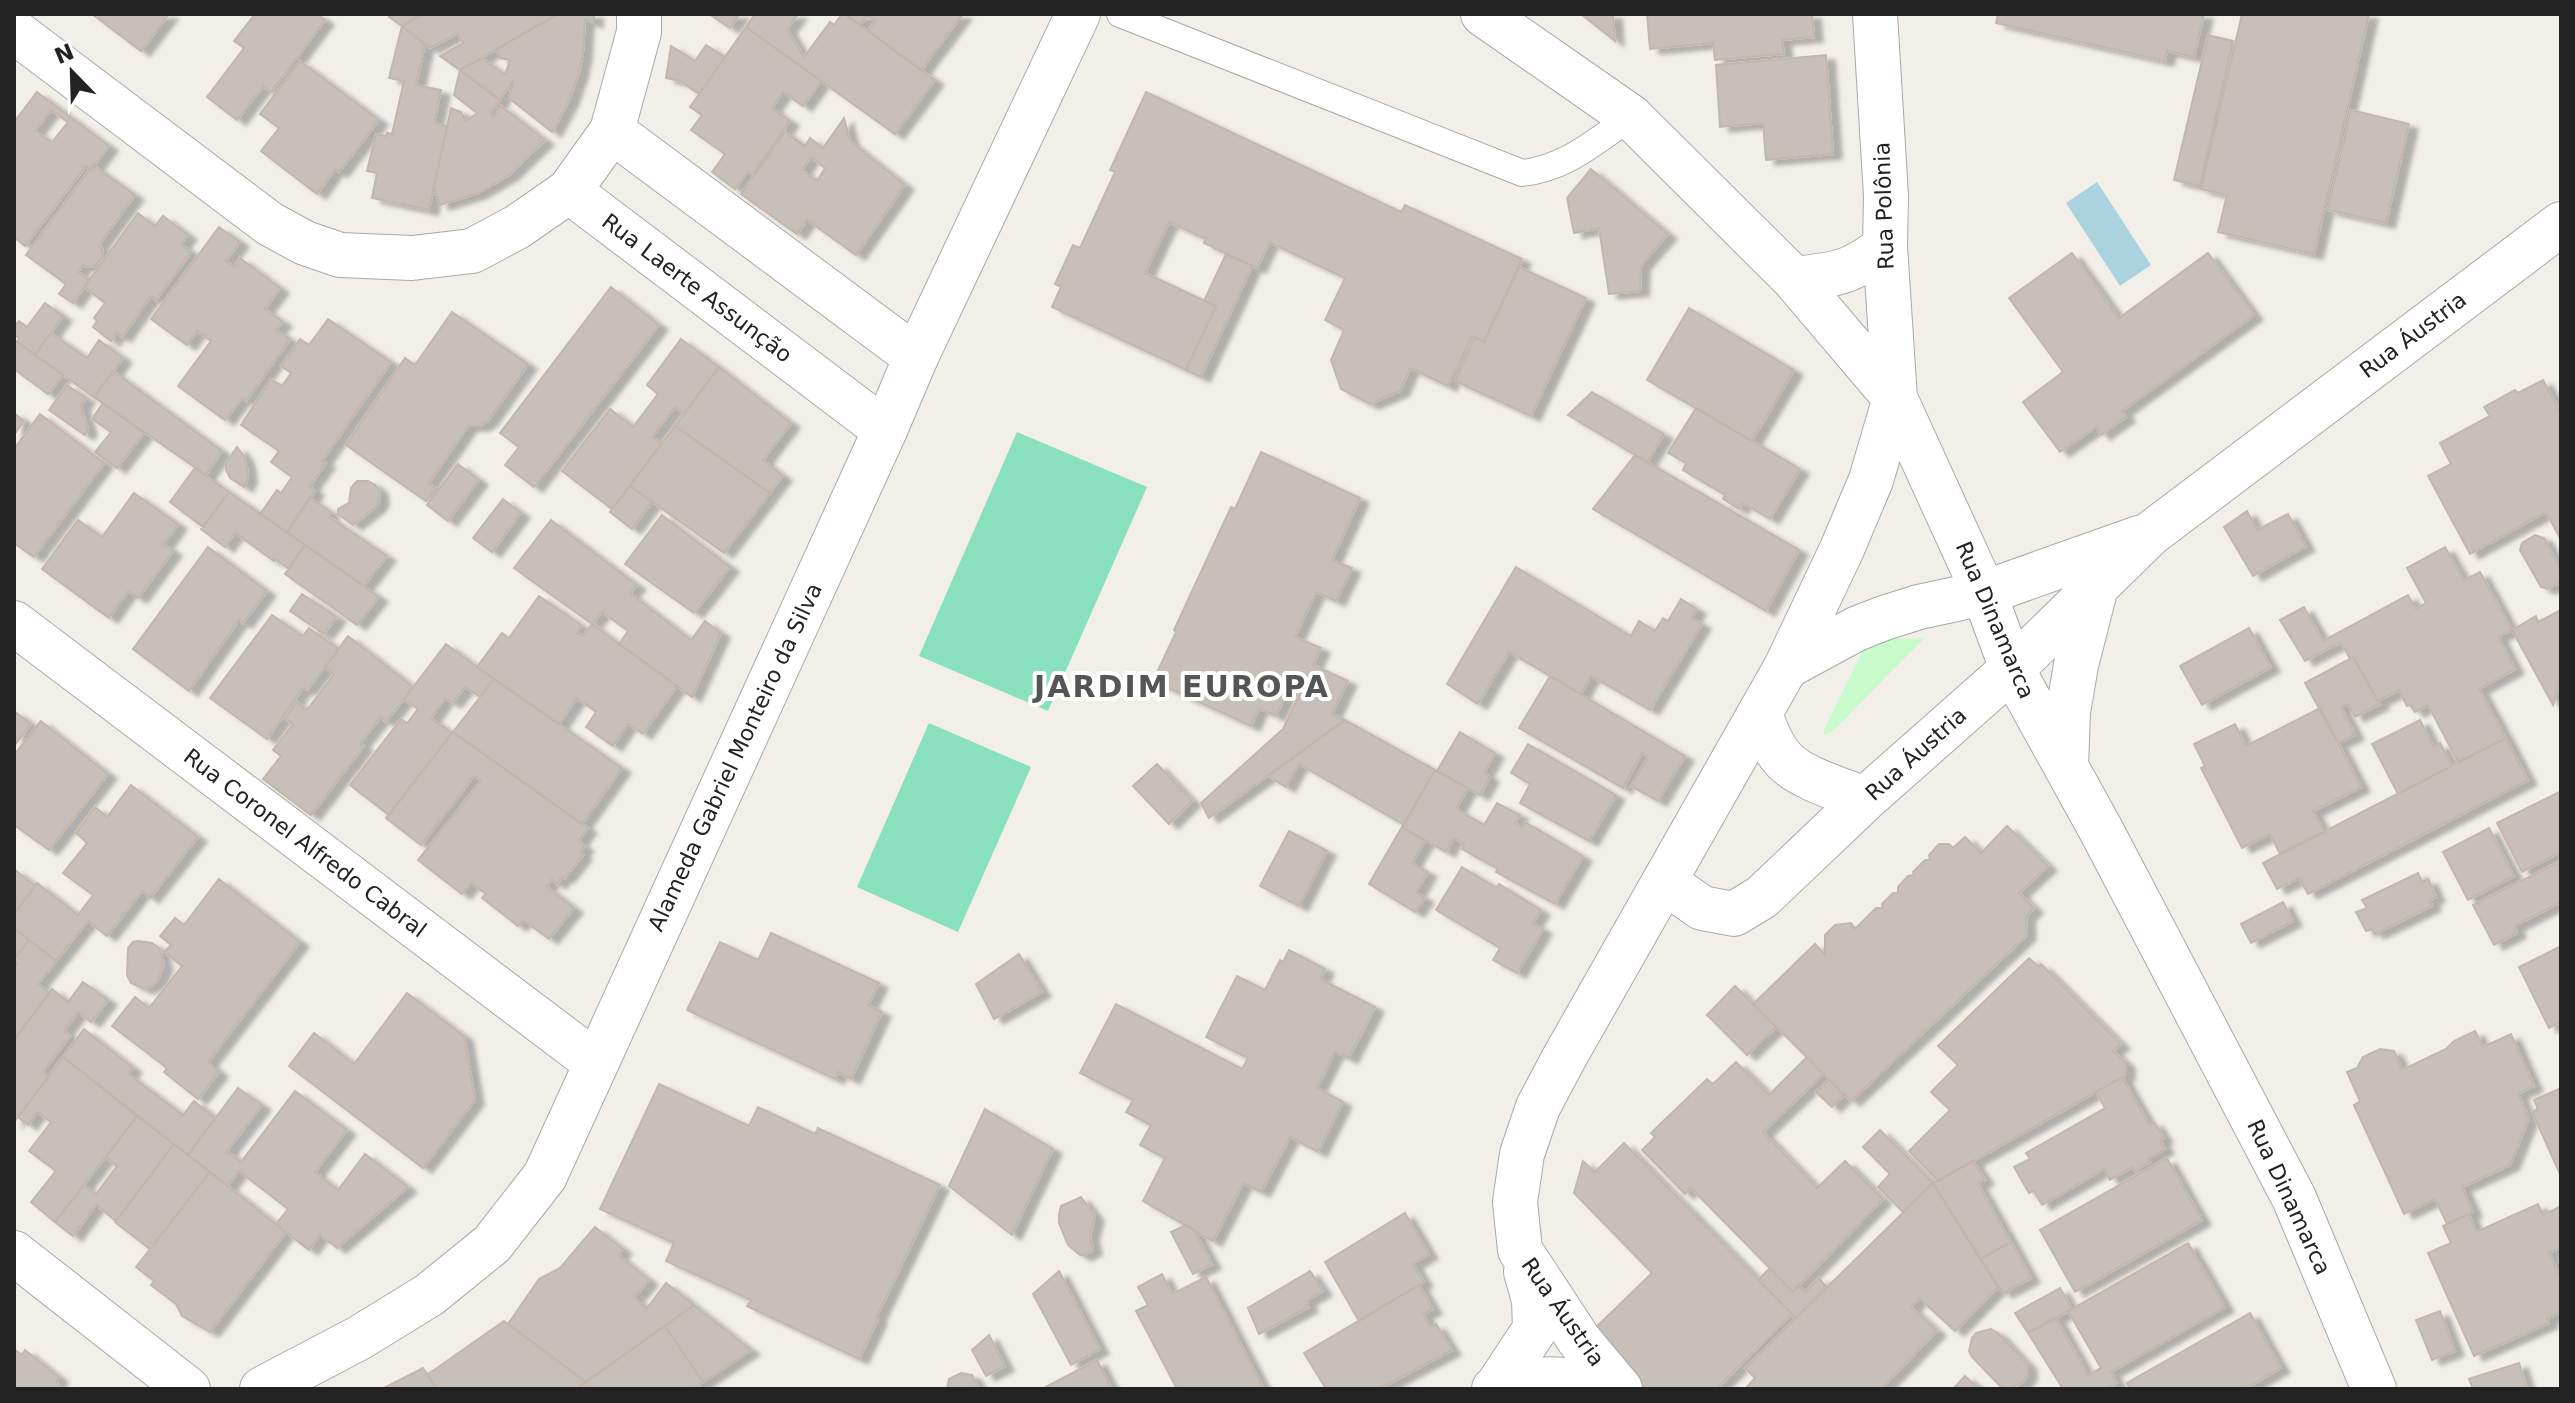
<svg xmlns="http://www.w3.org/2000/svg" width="2575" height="1403" font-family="'DejaVu Sans',sans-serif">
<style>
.park{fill:#c8facc}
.pitch{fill:#88e0be}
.water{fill:#aad3df}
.building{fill:#c7bfb8;stroke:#c4b6ab;stroke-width:2;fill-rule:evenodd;filter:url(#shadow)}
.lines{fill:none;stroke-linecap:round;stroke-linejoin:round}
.service-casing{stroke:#a9a9a9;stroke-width:28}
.minor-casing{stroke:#a9a9a9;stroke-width:46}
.tertiary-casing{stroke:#a9a9a9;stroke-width:46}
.service{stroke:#fff;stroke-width:26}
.minor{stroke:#fff;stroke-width:44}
.tertiary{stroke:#fff;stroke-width:44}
.labels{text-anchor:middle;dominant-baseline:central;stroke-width:8;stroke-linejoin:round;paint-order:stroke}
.street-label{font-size:22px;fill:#222;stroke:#fff}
.district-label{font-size:30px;font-weight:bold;letter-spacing:2px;fill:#555;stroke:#fff}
</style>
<defs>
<filter id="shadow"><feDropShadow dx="9" dy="5" stdDeviation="2" flood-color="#0004"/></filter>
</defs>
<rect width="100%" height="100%" fill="#f2efe9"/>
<path class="park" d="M1925,638L1832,732L1824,735V730L1868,640Z"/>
<path class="pitch" d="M1017,432L1147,487L1048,711L919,656Z
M929,723L1031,767L958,932L857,887Z"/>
<path class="water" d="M2097,182L2151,265L2120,286L2066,203Z"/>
<path class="building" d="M92,14H169L141,51Z
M255,14H317L325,20L271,92L263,86L237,120L207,97L244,48L234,41Z
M391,14H423L402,26L389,17Z
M423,14H558L460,70L440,56L463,43L458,33L430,48L402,26Z
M558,14H594V23L585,19L583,53L579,73L569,101L552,132L509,98L513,81L499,100L460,70L482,58L505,75L510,60L500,58L496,50Z
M709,14H740L730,28Z
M755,14H798L787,29L804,57L830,22L834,25L842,14H845L935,80L895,134L746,27Z
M845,14H963L921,70L868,31L875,21L867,16L860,25Z
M1581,14H1613L1615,41Z
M1647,14H1812L1814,37L1782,40L1784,54L1715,60L1713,43L1650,49Z
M1998,14H2204L2194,57L2167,51L2165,61L1996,23Z
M2242,14H2369L2314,254L2218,232L2227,195L2201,189Z
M402,26L425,44L416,85L441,90L434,123L447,126L429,210L372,198L377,173L367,171L376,134L386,136L387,133L392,134L404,81L389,78Z
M746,27L821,81L803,106L783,92L772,108L790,121L753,174L748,171L735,189L712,172L725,154L691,130L702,115L690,107Z
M2208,35L2233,41L2200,186L2174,180Z
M706,45L725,57L699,94L680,81L666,78L671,46L695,61Z
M1826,55L1833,154L1766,160L1763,123L1720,127L1716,65Z
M300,61L379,120L339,172L335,169L317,194L261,151L279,128L260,114Z
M460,70L500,100L491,113L494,116L501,106L545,140L509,175L478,193L440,205L434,187L451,108L461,112L466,121L477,113L454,95Z
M37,92L109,146L91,170L86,166L25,246L14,237V122ZM51,110L68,122L52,142L35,131Z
M1146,92L1401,212L1405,205L1522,259L1484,342L1472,336L1448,386L1410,368L1400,391L1370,404L1341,389L1331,360L1344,330L1325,320L1345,278L1269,242L1257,268L1204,243L1206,239L1169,222L1145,273L1216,306L1186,370L1052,307L1061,287L1055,284L1073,245L1080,248L1115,172L1110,170Z
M2351,110L2409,124L2386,223L2328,210Z
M844,118L850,141L905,185L856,255L807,220L797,234L741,194L785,132L805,146L810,138L823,148ZM811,157L825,168L817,181L802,170Z
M93,165L135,195L98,246L102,248L103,256L95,266L87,267L83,265L78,272L89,280L73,303L59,294L66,284L26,255Z
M1591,169L1668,234L1641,265L1640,291L1609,294L1599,228L1574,233L1567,198Z
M138,213L155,226L163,216L188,235L181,244L191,252L156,300L151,296L122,337L117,333L111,341L93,327L97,321L94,318L105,303L84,287Z
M219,227L240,242L226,261L234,267L240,258L280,288L265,309L283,322L276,330L290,339L246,401L242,398L225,420L178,386L211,341L197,331L187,345L151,319Z
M2072,253L2119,318L2208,253L2254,315L2122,411L2126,417L2101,435L2096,427L2060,452L2023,402L2063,372L2009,298Z
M1226,254L1252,266L1201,377L1186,370L1216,306L1204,301Z
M1519,267L1586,298L1531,416L1455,381L1475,337L1484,342Z
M611,287L659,325L534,487L505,465L519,447L500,433Z
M45,303L63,316L35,355L17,342L19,338L14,335V327L19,321L27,327Z
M1689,308L1794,370L1752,441L1647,380Z
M452,312L528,364L488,421L480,426H468L429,483L435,488L426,501L346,445L405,358L415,365Z
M328,319L391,362L322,461L326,463L310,486L315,491L287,532L260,514L277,490L281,493L292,477L271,462L279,451L241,425L271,379L282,386L291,373L281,366L300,339L309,345Z
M51,333L87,358L99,340L123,358L94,397L35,355Z
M681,339L719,367L684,414L675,407L652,437L661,444L612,509L562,471L610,409L633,427L658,394L647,385Z
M14,340L63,375L48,394L14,369Z
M719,367L791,423L763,460L783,476L770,493L675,426Z
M113,371L222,451L206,475L94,397Z
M2543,380L2561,413V540L2546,512L2470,554L2428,476L2451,464L2440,443L2490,416L2484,407L2515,390L2518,393Z
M67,385L86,398L81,406L88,430L85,435L49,410Z
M1592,392L1664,434L1647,462L1568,415Z
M103,403L144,433L117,468L95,452L111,432L92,419Z
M1696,408L1800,469L1770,519L1743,503L1739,509L1723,499L1725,495L1683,470L1686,463L1668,453Z
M14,413L24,421L14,435Z
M40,414L104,463L34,557L14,543V449Z
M675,426L770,493L724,553L630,486Z
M237,447L244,456L247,467L248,478L244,487L230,478L226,470V463Z
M1261,452L1360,498L1332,560L1352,568L1336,601L1316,592L1295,637L1321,648L1313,665L1348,681L1332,714L1345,720L1209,818L1201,803L1283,729L1301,691L1290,686L1276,716L1259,708L1251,726L1153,681L1176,632L1174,630L1231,507L1235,509Z
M1635,455L1799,550L1766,611L1593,509Z
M458,464L479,480L448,521L427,505Z
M195,468L229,492L203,527L170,502Z
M357,481H368L375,485L379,490L380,499L377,506L353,525L338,514V509L349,503L351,488Z
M630,486L652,502L632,529L610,512Z
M229,492L305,545L289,569L275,559L274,561L235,533L225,547L201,529Z
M134,493L178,524L164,544L173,551L138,598L128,591L109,618L42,569L78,520L102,537Z
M310,498L331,512L328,516L387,556L364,586L287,532Z
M503,499L521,513L492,552L473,538Z
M2247,511L2257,530L2288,514L2306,546L2253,576L2224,527Z
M662,515L730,567L694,613L625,564Z
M551,520L637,585L630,593L691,640L705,621L721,633L692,697L619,644L628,631L602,612L592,624L514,568Z
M2535,535L2544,538L2561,571L2559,583L2547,589L2541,587L2520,550L2522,543Z
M305,545L379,597L357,625L285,574Z
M208,547L267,591L243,623L239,620L189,691L133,649Z
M2445,547L2464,580L2480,572L2512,630L2498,636L2515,669L2479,689L2506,738L2458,762L2428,705L2415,712L2410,705L2407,706L2399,690L2378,701L2353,657L2350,659L2341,642L2305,661L2280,620L2304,607L2323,641L2408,595L2416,609L2426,603L2407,568Z
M1516,567L1631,636L1639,621L1655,631L1663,618L1668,621L1681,599L1697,609L1692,618L1702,624L1650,710L1591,676L1581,694L1509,652L1478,704L1447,684Z
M302,594L337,617L324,634L290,611Z
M539,596L581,625L577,633L583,636L592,624L677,686L643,734L628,724L613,746L586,727L596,712L577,698L559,724L477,667L502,633L509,638Z
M2561,610V674L2553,705L2512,630L2536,616L2538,622Z
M272,615L303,636L309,628L339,649L307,690L303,688L267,739L210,698Z
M2249,628L2271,667L2202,705L2180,666Z
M348,636L413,687L386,722L381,717L360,743L364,746L311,815L263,779L281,756L273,750L293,724L285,718L297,702L307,710L334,674L325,667Z
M446,644L494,679L480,697L465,687L452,703L445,698L431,718L452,733L389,815L350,785L401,719L407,723L418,709L404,699Z
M2353,657L2380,704L2355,717L2348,704L2341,707L2355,735L2338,743L2305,683Z
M1550,676L1685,756L1658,801L1631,786L1648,757L1642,753L1623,788L1519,728Z
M494,679L622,768L582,824L453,732Z
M2320,708L2361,787L2313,811L2324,832L2280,854L2270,834L2242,848L2201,768L2205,766L2194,744L2235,724L2246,746Z
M14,711L31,724L14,746Z
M1345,720L1435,770L1404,825L1299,764L1286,787L1268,776Z
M2420,720L2434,747L2440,743L2452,766L2398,794L2372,744Z
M41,721L108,774L49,850L14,825V755Z
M453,732L588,828L578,842L585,846L580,852L583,855L565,878L563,876L557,884L552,879L546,886L574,908L549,939L523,920L518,926L482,898L486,894L471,883L462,894L418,860L481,781L474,776L421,845L386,818Z
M1460,732L1495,753L1484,773L1490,777L1480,795L1437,771Z
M2506,738L2528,780L2308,894L2299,878L2277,889L2263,863Z
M1528,744L1616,795L1589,841L1520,803L1530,784L1511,773Z
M1157,764L1192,801L1169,824L1133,786Z
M1435,770L1468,788L1456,809L1484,825L1497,803L1520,815L1515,823L1522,827L1525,822L1583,856L1555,904L1496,872L1498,869L1462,849L1464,844L1454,838L1446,852L1402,827Z
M131,785L198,837L150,898L142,891L107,936L88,921L56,961L14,928V914L37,883L78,915L93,895L63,873L87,843L76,833L95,807L107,817Z
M2561,791V852L2522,872L2497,823Z
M2007,826L2048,866L2019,893L2034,908L2026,917L2027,935L1851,1101L1753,1004L1815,944L1825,955V935L1835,925L1851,923L1855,929L1876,908H1883L1882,904L1893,893H1898V887L1908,876L1914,875L1913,872L1925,860H1930L1929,855L1939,844H1949L1953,848L1965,837L1981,853Z
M1402,827L1425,841L1412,863L1428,872L1416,892L1425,898L1415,912L1369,884Z
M2489,828L2514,876L2468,900L2443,852Z
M1289,831L1327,851L1299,906L1260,886Z
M2559,862L2561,902L2514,926L2517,933L2494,945L2473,905Z
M1462,867L1497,888L1499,884L1541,910L1533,923L1543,929L1517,973L1493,960L1500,948L1436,910Z
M14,869L35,886L14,914Z
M2418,873L2422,882L2428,879L2436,897L2430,900L2432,906L2375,934L2372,929L2366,931L2356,912L2367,908L2362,900Z
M219,879L300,942L208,1062L219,1072L198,1099L164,1072L167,1068L112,1026L135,997L149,1008L182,966L164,952L171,945L160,936L175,918L184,925Z
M2283,902L2293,921L2251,943L2241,924Z
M14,928L29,940L14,959Z
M771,933L879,983L868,1005L882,1012L851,1079L838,1072L835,1079L687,1010L720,942L758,960Z
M29,940L56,961L38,984L50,993L14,1040V969L17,964L14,959Z
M138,941L152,943L159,948L164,965L158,980L151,986L144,989L131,983L127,975L128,948L133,942Z
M2561,946V1022L2549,1028L2519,967Z
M1289,950L1325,969L1320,979L1375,1007L1349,1058L1335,1052L1317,1088L1343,1102L1318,1152L1290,1137L1261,1192L1243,1183L1213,1241L1143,1201L1165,1158L1140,1145L1151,1125L1126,1112L1133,1100L1080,1073L1116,1004L1242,1069L1248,1058L1206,1037L1237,976L1265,990L1280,960L1283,962Z
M1019,954L1042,992L994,1019L976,984Z
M2029,958L2039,967L2041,964L2121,1044L2113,1051L2126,1063V1075L1938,1181L1909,1151L1950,1110L1931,1092L1958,1065L1938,1046Z
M83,982L108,1000L91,1022L78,1012L64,1031L70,1036L43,1072L49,1076L14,1122V1040L52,989L68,1002Z
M1735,986L1776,1027L1747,1055L1707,1015Z
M407,993L464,1036L475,1100L423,1168L289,1066L314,1033L354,1064Z
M84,1029L133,1068L128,1074L183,1115L194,1101L215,1118L188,1155L63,1057Z
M2475,1031L2483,1047L2511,1034L2534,1086L2518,1094L2529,1118L2510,1165L2462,1187L2473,1212L2447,1224L2435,1199L2404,1214L2354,1105L2360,1101L2347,1072L2357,1068L2363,1057L2380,1049L2394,1051L2402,1070L2446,1049L2454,1041Z
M63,1057L137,1116L55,1222L31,1202L56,1171L29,1151L51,1122L37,1112L28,1125L18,1117Z
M1807,1057L1823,1074L1763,1132L1817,1188L1845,1161L1883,1199L1793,1292L1691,1188L1685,1194L1642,1150L1655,1137L1651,1133L1707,1079L1713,1084L1736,1062L1769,1095Z
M2122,1077L2149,1124L2154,1122L2164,1138L2160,1140L2165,1149L2148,1159L2150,1162L2135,1171L2133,1167L2110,1180L2104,1169L2042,1205L2034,1191L2029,1193L2014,1167L2030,1159L2026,1153L2105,1108L2096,1092Z
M1829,1080L1844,1095L1832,1107L1816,1092Z
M659,1084L749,1126L758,1107L815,1134L818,1128L940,1185L876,1318L878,1319L859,1359L747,1306L751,1300L666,1261L674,1243L600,1209Z
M238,1088L262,1105L227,1151L241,1162L295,1091L347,1130L315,1172L338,1190L365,1154L408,1187L337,1248L320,1235L309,1250L276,1224L288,1209L239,1171L227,1186L188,1155Z
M2561,1088V1173L2560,1174L2532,1112L2538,1109L2534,1100Z
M985,1109L1053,1149L1012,1235L949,1186Z
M137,1116L174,1144L116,1221L96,1205L73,1236L55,1222L84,1186L96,1194L117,1166L106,1157Z
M1880,1130L1933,1183L1903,1212L1878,1187L1890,1174L1863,1147Z
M1624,1143L1792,1314L1716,1389H1645L1590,1333L1652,1273L1574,1193L1583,1161L1595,1172Z
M174,1144L210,1172L150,1249L115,1222Z
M2167,1158L2202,1220L2075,1292L2040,1230Z
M1973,1161L1985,1180L1978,1184L2011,1242L1980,1259L1933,1183Z
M210,1172L286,1232L210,1332L182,1316L176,1304L151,1285L154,1281L136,1267Z
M1933,1183L1998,1287L1955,1331L1919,1298L1911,1307L1937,1331L1881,1389H1745L1755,1378L1745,1368Z
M1081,1197L1095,1216L1090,1236L1093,1250L1084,1255H1080L1068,1245L1059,1223V1214L1061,1206Z
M2538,1204L2543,1215L2561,1206V1247L2549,1253L2561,1279V1312L2547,1319L2549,1323L2474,1356L2428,1253L2451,1243L2443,1226L2469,1214L2476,1232Z
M1405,1213L1429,1254L1413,1264L1424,1282L1359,1321L1325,1262Z
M1186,1225L1194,1230L1212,1264L1193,1274L1171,1232Z
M595,1227L623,1249L618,1255L649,1280L634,1298L647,1308L666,1283L694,1305L586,1382L508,1324L539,1279L560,1268Z
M2011,1242L2031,1278L2003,1293L1980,1259Z
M2188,1243L2225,1307L2111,1372L2117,1383L2107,1389H2063L2028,1333L2056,1318L2088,1375L2101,1368L2068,1311Z
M1770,1268L1793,1292L1799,1285L1805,1292L1819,1278L1827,1288L1796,1318L1758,1280Z
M1059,1271L1100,1349L1071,1365L1033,1294Z
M1310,1271L1323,1291L1306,1301L1309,1307L1259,1334L1248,1308Z
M1162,1274L1172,1294L1206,1277L1264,1389H1177L1136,1311L1148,1305L1138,1287Z
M1419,1285L1433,1309L1423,1314L1430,1327L1436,1324L1452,1350L1379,1389H1326L1304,1353Z
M2060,1288L2072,1309L2028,1333L2015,1313Z
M694,1305L751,1350L703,1382L665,1326Z
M2440,1311L2455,1351L2432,1360L2416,1320Z
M2250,1313L2281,1368L2245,1389H2130L2127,1383Z
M504,1321L508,1324L586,1382L576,1389H437L427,1375Z
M665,1326L703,1382L693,1389H576Z
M1991,1329L1998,1333L2028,1365V1375L2023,1382L2010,1389H2003L1972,1357L1969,1351L1972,1338L1976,1333Z
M989,1335L1005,1366L986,1376L972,1350Z
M14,1349L22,1355L25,1350L59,1377L56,1382L64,1389H14Z
M1097,1360L1112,1389H1042Z
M2519,1363L2527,1389H2473L2469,1379Z
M423,1368L437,1389H382Z
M961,1373L972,1375L979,1389H947L949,1379Z
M1965,1376L1979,1389H1953Z"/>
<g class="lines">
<defs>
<path id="service" d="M1120,14L1522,173C1567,168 1595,141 1631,117"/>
<path id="minor" d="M1483,14L1631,117L1794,279L1895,398L1984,593L2012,669L2101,830L2294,1198L2374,1389
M14,31L270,224L305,243L340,255L412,258L472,251L517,227L569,191L612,131L639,32V14
M612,131L916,357
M569,191L885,430
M1794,279C1838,274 1848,274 1885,247
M14,623L596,1063
M1786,667L1856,629L1884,618L1919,607L1984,593L2139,538
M1760,714C1766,730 1772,747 1784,760C1800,778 1842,790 1865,799
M2066,767L2068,712L2076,665L2096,587
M1665,882L1702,908L1734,914L1762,897L1865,799L2012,669L2150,534L2561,224
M14,1253L188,1389
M1496,1388L1535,1329L1534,1300L1526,1272
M1494,1389C1534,1375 1574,1377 1614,1389
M1620,1389L1579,1340L1520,1250L1515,1202L1522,1154L1538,1107L1564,1058L1786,667L1842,549L1871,480L1895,398L1885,247L1886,196L1875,14"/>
<path id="tertiary" d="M262,1389L359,1338L429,1295L492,1244L545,1176L885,430L916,357L1078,14"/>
</defs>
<use href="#service" class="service-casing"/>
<use href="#minor" class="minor-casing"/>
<use href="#tertiary" class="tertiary-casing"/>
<use href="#service" class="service"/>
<use href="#minor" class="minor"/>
<use href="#tertiary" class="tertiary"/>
</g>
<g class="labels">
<g class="street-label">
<text transform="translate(1884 206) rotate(-92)">Rua Polônia</text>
<text transform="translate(697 288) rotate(37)">Rua Laerte Assunção</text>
<text transform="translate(2413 335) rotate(-37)">Rua Áustria</text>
<text transform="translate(1995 620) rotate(67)">Rua Dinamarca</text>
<text transform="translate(1916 754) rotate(-42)">Rua Áustria</text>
<text transform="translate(735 757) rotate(-65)">Alameda Gabriel Monteiro da Silva</text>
<text transform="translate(305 843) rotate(37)">Rua Coronel Alfredo Cabral</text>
<text transform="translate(2289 1197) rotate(65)">Rua Dinamarca</text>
<text transform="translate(1563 1312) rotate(55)">Rua Áustria</text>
</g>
<g class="district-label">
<text x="1182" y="686">JARDIM EUROPA</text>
</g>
</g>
<rect width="2575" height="1403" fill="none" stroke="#222222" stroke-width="32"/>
<g transform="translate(72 72) rotate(337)" stroke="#ffffff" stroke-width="6" paint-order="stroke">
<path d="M0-6L14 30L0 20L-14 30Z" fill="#222222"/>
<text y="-12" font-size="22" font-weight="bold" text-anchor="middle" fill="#222222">N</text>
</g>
</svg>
